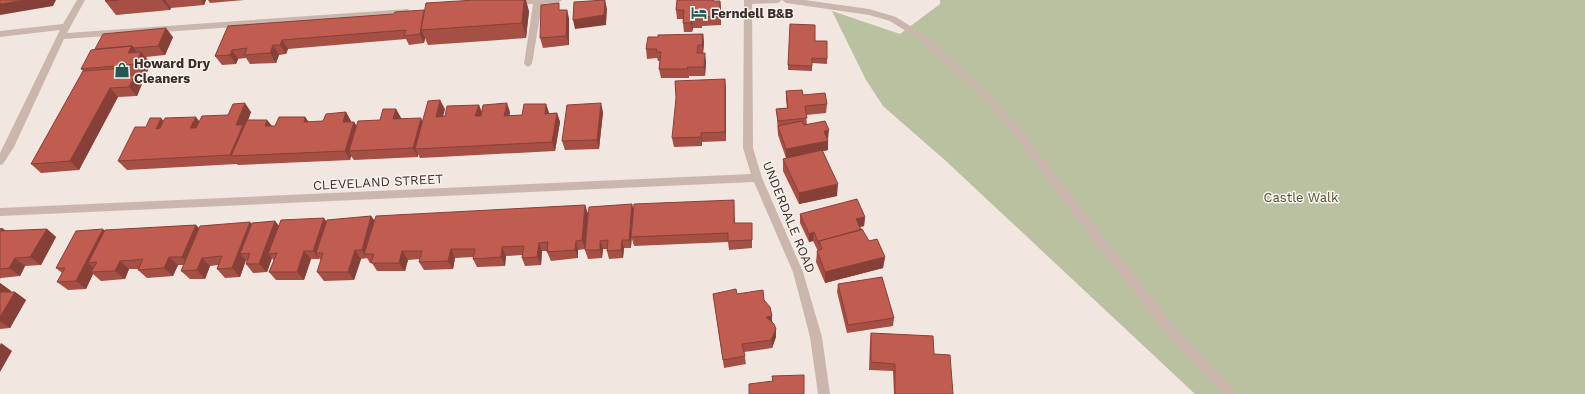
<svg xmlns="http://www.w3.org/2000/svg" width="1585" height="394" font-family="'Work Sans',sans-serif">
<style>
.green{fill:#bac1a0}
.lines{fill:none;stroke-linecap:round;stroke-linejoin:round}
.minor{fill:#cab6ac;fill-rule:evenodd}
.wall{fill:#a64f45}
.shaded-wall{fill:#874038}
.building{fill:#c15c50;stroke:#874038}
.labels{text-anchor:middle;dominant-baseline:central;stroke-width:3;stroke-linejoin:round;paint-order:stroke}
.poi-label{font-size:13px;font-weight:bold;fill:#392d2b;stroke:#faf2ed;text-anchor:start}
.street-label{font-size:13px;fill:#392d2b;stroke:#faf2ed}
.park-label{font-size:13px;fill:#4d562f;stroke:#faf2ed}
</style>
<rect width="100%" height="100%" fill="#f2e7e0"/>
<path class="green" d="M940,0H1585V394H1195L947,162L883,106L866,80L832,11L900,34L940,4Z"/>
<g class="lines">
<path class="minor" d="M77,0H85L67,33L408,9L412,12L408,15L64,39L14,147L3,164L0,165V153L60,30L0,37V31L63,24Z
M514,0H562L558,3L542,4L532,64L528,67L524,64L533,4L511,5L510,3L511,1Z
M744,0H805L869,9L896,17L926,36L981,86L1015,123L1073,198L1182,335L1235,390L1237,394H1223L1174,343L1065,204L1009,127L975,90L920,40L890,21L869,15L786,3L782,0L778,3L752,4L753,148L762,178L803,272L822,337L830,394H818L810,337L793,272L754,182L0,216V208L751,174L743,148Z"/>
</g>
<path class="wall" d="M106,0H206L204,5L171,8L170,10L116,15L105,1Z
M208,0H244L210,3Z
M677,0H714V1H720L721,10V25L702,26V28H693L692,32H684L683,23V19H677L676,10Z
M561,10H567L569,19V45L543,48L540,38Z
M529,11L526,38L428,45L425,38L424,43L409,45L406,39L288,49L286,54L279,55L276,63L250,64L246,58L238,59L236,64L222,65L215,56L228,26Z
M703,34L704,43L703,53L706,62L705,76H689V78H661L659,69L660,61H658L657,58L647,59L646,49L658,37Z
M173,37L165,55L146,57L151,64L145,76H136L142,84L137,96L118,97L79,170L41,173L31,164L83,71L81,69L91,50Z
M815,41H827V64L812,63V71L788,70V65Z
M726,88V141L702,142V146L674,147L672,138Z
M786,91L803,95L827,104L826,113L806,115L807,125L828,139V150L823,151L837,196L799,204L783,171V159L797,156L786,158L778,135L777,118L776,109L787,108L786,100Z
M546,104L549,113H557L560,122L555,151L420,158L418,154V157L354,160L351,156L350,160L238,165L237,164L127,170L118,161L146,127L164,121H199L228,115L251,112L248,120H267L272,126H275L305,117L309,122L323,121L346,112L351,122H354L357,126L380,120L396,109L401,118L400,119L422,122L445,109L443,116L479,105L482,112H510L509,116L522,115Z
M603,112L599,149L565,150L562,141Z
M734,200L735,223L752,231V248L729,250L728,242L634,246L632,239L631,248H624L623,258L609,259L607,251V249H603L602,258L588,259L585,250L632,204L633,211Z
M585,205L588,214L585,249L578,250V258L551,261L547,252L548,251H542L541,265L525,266L522,258V255L506,256L505,266L477,267L473,259V257L455,258L453,269L424,270L419,262L420,259L408,260L405,271H377L372,263H370L367,258L361,259L354,280L324,281L317,272L321,260L319,258V259H311L304,280H276L269,272L274,261L272,258L267,272L253,273L246,264L247,261L246,260L240,277L225,278L217,269L218,265L210,266L205,279H190L181,271L184,265H178L173,276L147,278L138,270L139,269H129L125,279L101,281L93,274L86,289L68,290L57,282L62,273L56,268L105,231L196,225L199,228L252,224L275,221L279,226L326,222L371,216L375,221Z
M800,214L865,217L864,226L860,227L869,241L885,257L883,268L825,283L816,262L817,251H818L813,241L809,242L800,223Z
M0,228H2L6,231L47,229L56,237L41,265L25,266L20,276L1,278L0,279Z
M0,283L11,291V292H15L26,300L10,328L0,329Z
M838,284L894,318L893,326L847,333L837,292Z
M713,294H737L764,300L772,316V321L776,329V337L772,348L744,352L746,364L724,368Z
M871,333L934,354L953,394H894L893,371L869,370L870,341Z"/>
<path class="shaded-wall" d="M25,0H56L53,6L0,15V4Z
M162,0H165L171,8L170,10Z
M201,0H206L204,5Z
M524,0H526L529,11L526,38L522,23Z
M605,0L607,9L606,25L575,29L573,20Z
M720,1L721,10V25L720,16Z
M424,10L421,30L425,38L424,43L420,34Z
M567,10L569,19V45L566,36Z
M692,19L693,28L692,32L691,23Z
M166,28L173,37L165,55L158,46Z
M703,34L704,43L703,54L702,45Z
M282,40L288,49L286,54L280,45Z
M273,45L279,55L276,63L270,53Z
M132,46L140,56L141,52L151,64L145,76L128,53Z
M232,50L238,59L236,64L230,55Z
M705,53L706,62L705,76L704,67Z
M125,68L132,77L121,76Z
M135,75L142,84L137,96L129,87Z
M725,79L726,88V141L725,132Z
M110,88L118,97L79,170L70,161Z
M440,100L445,109L440,126L436,117Z
M245,103L251,112L245,128L231,156L230,155L236,125Z
M507,103L510,112L508,125L504,116Z
M601,103L603,112L599,149L597,140Z
M546,104L549,113L548,123L545,114Z
M479,105L482,114L479,125L475,116Z
M396,109L401,118L398,128L393,119Z
M346,112L351,121L348,131L343,122Z
M557,113L560,122L555,151L552,142Z
M196,117L203,126L197,137L190,128Z
M305,117L311,126L304,122Z
M161,118L169,127L156,129Z
M421,118L425,127L415,149L418,154V157L413,148Z
M267,120L274,129L265,126Z
M354,122L359,131L349,151L351,156L350,160L345,151Z
M829,130L828,139L824,140V131Z
M701,133L702,142V146L701,137Z
M828,141V150L786,158V149Z
M838,184L837,196L799,204V193Z
M632,204L634,212L631,237V248L629,240Z
M585,205L588,214L585,249L582,240Z
M371,216L377,224L365,254L362,250Z
M865,217L864,226L855,228L856,219Z
M324,218L330,227L316,253L319,258V259L313,251Z
M275,221L282,230L268,254L272,258L267,272L259,264Z
M250,222L257,231L240,254L246,260L240,277L232,268Z
M196,225L204,234L190,265L182,257Z
M2,228L13,236L0,232Z
M47,229L56,237L41,265L30,257Z
M103,229L112,238L97,262L88,263L96,269L91,272L93,274L86,289L76,281Z
M814,232L813,241L809,242V234Z
M622,240L624,248L623,258L621,250Z
M576,241L578,250V258L575,250Z
M600,241L603,249L602,258L600,250Z
M539,243L542,251L541,265L537,257Z
M502,247L506,256L505,266L501,257Z
M451,249L455,258L453,269L448,261Z
M355,250L361,259L354,280L348,272Z
M304,251L311,259L304,280L297,272Z
M402,251L408,260L405,271L399,263Z
M169,257L178,265L173,276L164,268Z
M885,257L883,268L825,283V272Z
M15,258L25,266L20,276L9,268Z
M202,258L210,266L205,279L197,270Z
M120,261L129,269L125,279L115,271Z
M0,283L11,291L5,300L0,296Z
M15,292L26,300L10,328L0,321V317Z
M772,316V323L766,317Z
M776,329V337L772,348L771,340Z
M1,343L12,351L0,372V345Z"/>
<path class="building" d="M0,0H25L0,4Z
M106,0H118L105,1Z
M475,0H524L522,23L421,30L426,3Z
M605,0L604,15L573,20L574,2Z
M677,0H713V1H720V16L701,17V19H692L691,23H683L684,10H676Z
M559,3V10H567L566,36L540,38L541,5Z
M424,10L420,34L404,36L406,30L282,40L280,45H273L270,53L244,55L247,48L232,50L230,55L215,56L228,26L394,14L395,12Z
M790,24L815,25V41H827V59L812,58V66L788,65Z
M166,28L158,46L134,48L132,46L95,49L103,34Z
M703,34L702,45H698L697,53H705L704,67H687L688,69H659L661,52H656L657,49H646L648,37H658V35Z
M132,46L128,53L141,52L136,64L81,69L91,50Z
M125,68L121,76L135,75L129,87L110,88L70,161L31,164L83,71Z
M725,79V132L701,133V137L672,138L676,98L675,81Z
M802,90L803,95L825,93L827,104L805,106L807,118L778,121L776,109L788,108L786,91Z
M440,100L436,117L445,116L447,106L479,105L475,116H481L483,105L507,103L504,116L522,115L524,104H546L545,114L557,113L552,142L415,149L428,101Z
M245,103L236,125H243L230,155L118,161L135,127H146L150,118H161L156,129L160,128L165,118L196,117L190,128H196L202,116L228,115L233,104Z
M601,103L597,140L562,141L567,105Z
M383,109H396L393,119L421,118L413,148L349,151L358,121L380,120Z
M346,112L343,122H354L345,151L231,156L247,120H267L265,126H275L279,117H305L304,122L323,121L326,114Z
M802,121L804,125L825,121L829,130L824,131L828,141L786,149L778,126Z
M822,150L838,184L799,193L783,159Z
M857,199L865,217L856,219L861,230L819,241V244L814,232L809,234L800,214Z
M734,200V223H752V240L728,241V233L631,237L634,204Z
M632,204L629,240H622L621,250L607,251L608,240L600,241V250H585L589,207Z
M585,205L582,240L576,241L575,250L547,252L548,242L539,243L537,257L522,258L524,246L502,247L501,257L473,259L475,249H451L448,261L419,262L422,251H402L399,263H371L374,254H364L376,216Z
M371,216L362,250H355L348,272H317L323,253H316L327,220Z
M324,218L313,251H304L297,272H269L277,253L268,254L281,220Z
M275,221L259,264H246L250,253L240,254L252,223Z
M250,222L232,268L217,269L222,256L202,258L197,270L181,271L200,226Z
M196,225L182,257H169L164,268L138,270L143,259L135,260L120,261L115,271L91,272L97,262L88,263L105,230Z
M47,229L30,257L15,258L9,268L0,269V231Z
M103,229L76,281L57,282L65,268H56L76,231Z
M862,229L869,241L877,239L885,257L825,272L817,251L822,249L819,241Z
M882,277L894,318L848,325L838,284Z
M736,289L737,294L763,290L764,300L770,307L772,316L766,317L774,324L776,329L771,340L742,344L745,356L723,360L713,294Z
M0,292H15L0,317Z
M871,333L933,336L934,354L950,355L953,394H895V364L871,362Z
M804,375V394H749V384L773,381L772,376Z"/>
<defs>
<symbol id="hotel-bare" viewBox="-9 -9 18 18"><path d="M-6-4.5h1.5V1H6V5H4.5V3h-9V5H-6ZM-4 0a1.8 1.8 0 1 1 3.6 0ZM.5 0V-2.5h3Q6-2.5 6 0Z" fill="#225955" stroke="#faf2ed" stroke-width="2.5" paint-order="stroke"/></symbol>
<symbol id="shop-bare" viewBox="-9 -9 18 18"><path d="M-5-2.5h2.3a2.7 3.5 0 0 1 5.4 0H5L5.5 6h-11ZM-1.5-2.5h3a1.5 2.3 0 0 0-3 0Z" fill="#225955" stroke="#faf2ed" stroke-width="2.5" paint-order="stroke"/></symbol>
</defs>
<g fill-rule="evenodd">
<use href="#hotel-bare" x="688" y="2" width="22" height="22"/>
<use href="#shop-bare" x="111" y="59" width="22" height="22"/>
</g>
<g class="labels">
<g class="poi-label">
<text x="711" y="13">Ferndell B&amp;B</text>
<text x="134" y="63">Howard Dry<tspan x="134" dy="15">Cleaners</tspan></text>
</g>
<g class="street-label">
<text transform="translate(378 182) rotate(-3)">CLEVELAND STREET</text>
<text transform="translate(789 217) rotate(68)">UNDERDALE ROAD</text>
</g>
<g class="park-label">
<text x="1301" y="197">Castle Walk</text>
</g>
</g>
</svg>
